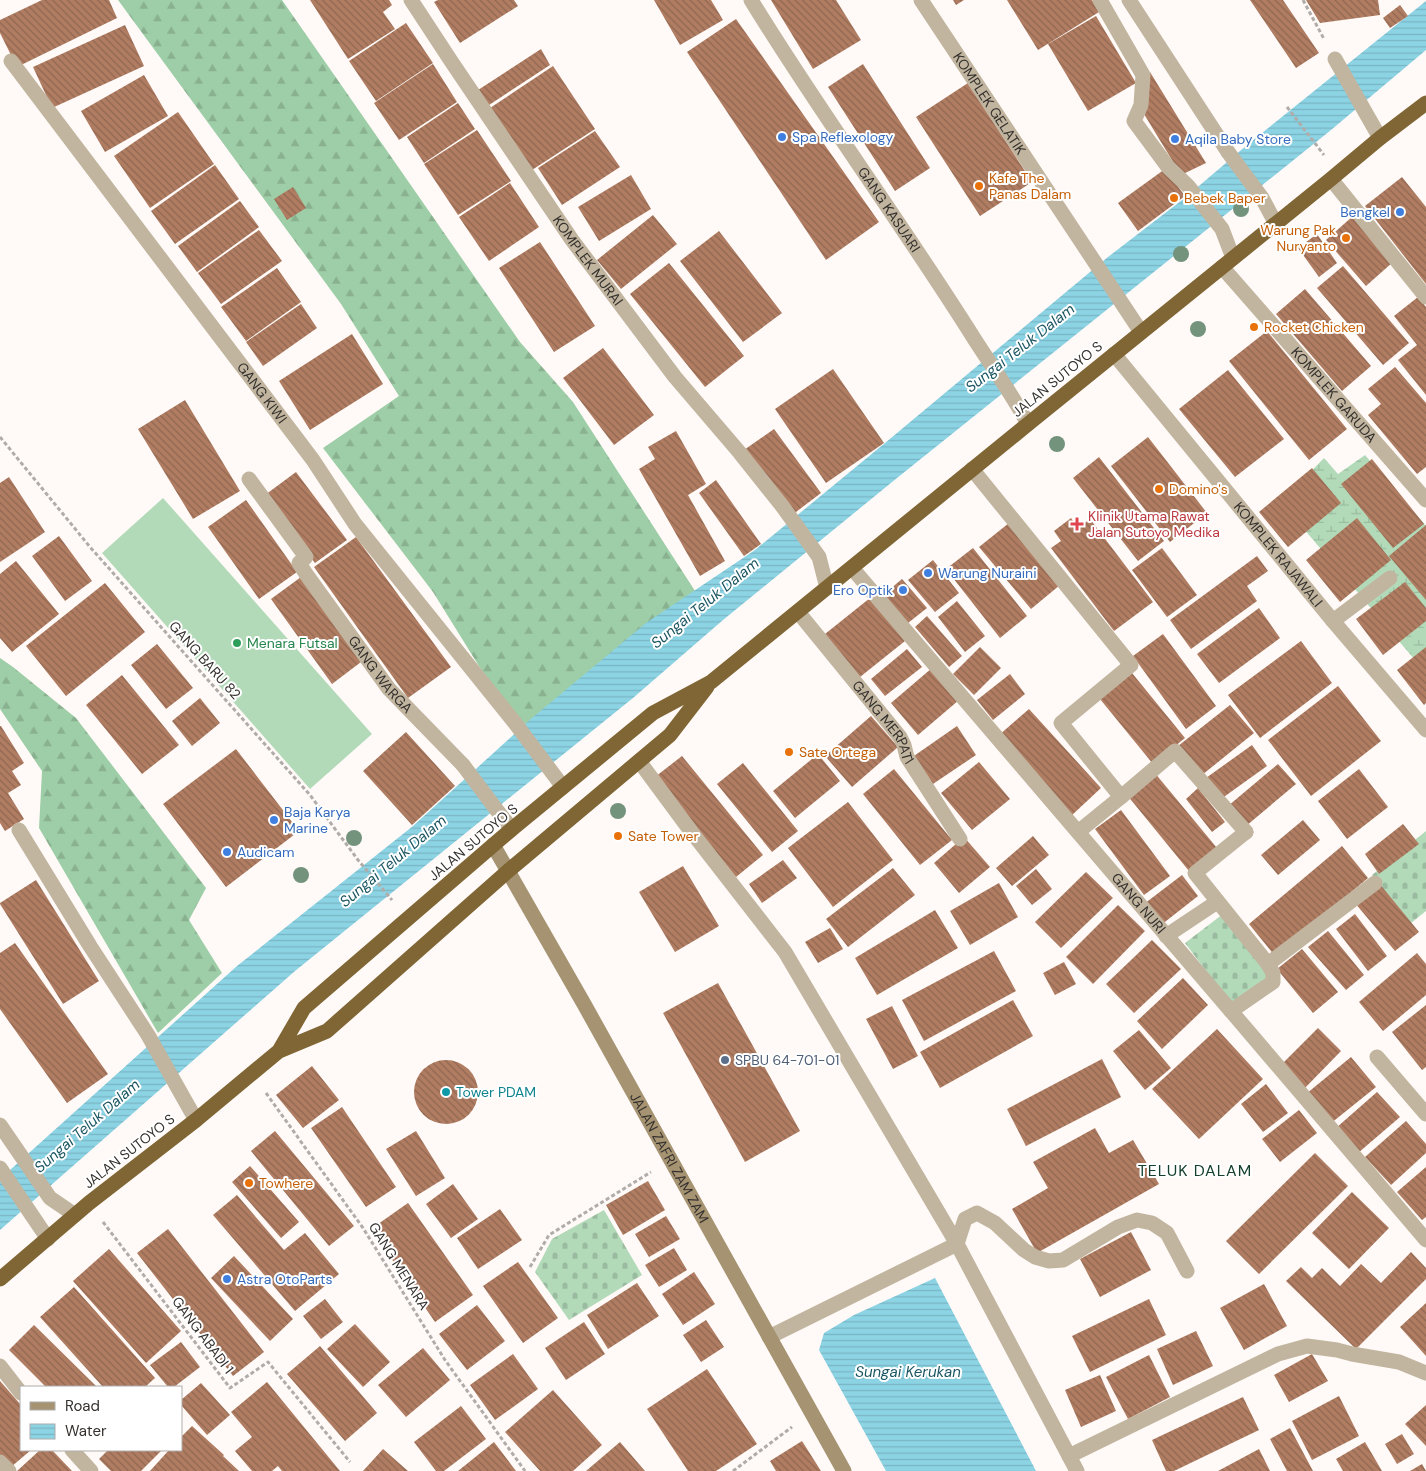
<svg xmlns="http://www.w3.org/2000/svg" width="1426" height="1471" font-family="'DM Sans',sans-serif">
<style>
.forest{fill:url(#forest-firs)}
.wetland{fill:url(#wetland-marsh)}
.cemetery{fill:url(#cemetery-stones)}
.pitch{fill:#b2dab9}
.water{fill:url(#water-rules)}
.building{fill:url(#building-back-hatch)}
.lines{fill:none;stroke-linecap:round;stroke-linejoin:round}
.path{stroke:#b0aca9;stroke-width:3;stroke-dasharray:4 2.5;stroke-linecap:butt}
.lane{stroke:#c1b59f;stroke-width:15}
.street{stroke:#c1b59f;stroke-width:15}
.secondary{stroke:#a59372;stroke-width:15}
.highway{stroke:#7f6634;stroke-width:15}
.tree{fill:#74937d}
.shop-dot{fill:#3f7fe0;stroke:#fff;stroke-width:2}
.food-dot{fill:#e8710a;stroke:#fff;stroke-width:2}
.health-dot{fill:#e0444e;stroke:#fff;stroke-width:2}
.leisure-dot{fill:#2e9e5b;stroke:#fff;stroke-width:2}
.service-dot{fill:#5c6f8a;stroke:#fff;stroke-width:2}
.culture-dot{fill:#0f9aa8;stroke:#fff;stroke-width:2}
.labels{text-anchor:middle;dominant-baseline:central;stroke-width:4;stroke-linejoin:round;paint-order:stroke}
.street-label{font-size:14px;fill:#34302d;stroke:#fff}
.shop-label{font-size:14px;fill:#366cbe;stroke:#fff;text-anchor:start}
.food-label{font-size:14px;fill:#c56008;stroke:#fff;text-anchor:start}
.health-label{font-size:14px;fill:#be3a42;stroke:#fff;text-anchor:start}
.leisure-label{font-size:14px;fill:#27864d;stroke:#fff;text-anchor:start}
.service-label{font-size:14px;fill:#4e5e75;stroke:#fff;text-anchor:start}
.culture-label{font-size:14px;fill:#0d838f;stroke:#fff;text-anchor:start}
.water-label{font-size:15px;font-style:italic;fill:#1a5662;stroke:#fff}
.quarter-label{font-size:16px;letter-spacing:1px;fill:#14402d;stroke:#fff}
</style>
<defs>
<pattern id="forest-firs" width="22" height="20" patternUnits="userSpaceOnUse" patternTransform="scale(1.25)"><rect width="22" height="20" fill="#9ecea7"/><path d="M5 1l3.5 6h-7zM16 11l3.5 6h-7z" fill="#89b190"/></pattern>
<pattern id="wetland-marsh" width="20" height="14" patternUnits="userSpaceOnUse" patternTransform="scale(1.25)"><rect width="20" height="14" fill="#b2dab9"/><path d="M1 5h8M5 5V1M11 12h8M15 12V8" fill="none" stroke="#9abb9f"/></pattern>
<pattern id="cemetery-stones" width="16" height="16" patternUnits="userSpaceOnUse" patternTransform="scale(1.25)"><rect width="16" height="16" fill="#b2dab9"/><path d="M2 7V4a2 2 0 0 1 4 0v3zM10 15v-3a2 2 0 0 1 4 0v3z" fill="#9abb9f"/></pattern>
<pattern id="water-rules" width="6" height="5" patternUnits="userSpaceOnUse" patternTransform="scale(1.25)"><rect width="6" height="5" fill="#8cd3e4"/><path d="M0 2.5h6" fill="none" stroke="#79b5c4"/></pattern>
<pattern id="building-back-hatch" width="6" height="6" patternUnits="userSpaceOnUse" patternTransform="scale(1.25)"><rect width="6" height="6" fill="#b07d62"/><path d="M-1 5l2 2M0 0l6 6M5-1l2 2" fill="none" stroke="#906751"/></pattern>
</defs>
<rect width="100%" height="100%" fill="#fffaf7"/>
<path class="forest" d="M118,0H282L520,342L573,402L697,594L531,732L482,671L433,592L323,448L399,396L341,304Z
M0,658L13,667L76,718L206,888L189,920L222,973L158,1033L39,828L42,771L0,709Z"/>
<path class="wetland" d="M1365,455L1426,526V673L1281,502L1324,458L1338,474Z"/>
<path class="cemetery" d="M1426,831V911L1411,923L1372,875Z
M1223,914L1270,975L1231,1004L1185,943Z
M604,1210L642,1275L569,1320L535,1272L552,1239Z"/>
<path class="pitch" d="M163,498L372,734L310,789L102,553Z"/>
<path class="water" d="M1426,1V50L1331,130L897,478L723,620L633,698L295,971L0,1230V1179L237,966L413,826L532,718L646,623L755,550L885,443L1108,257L1186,197L1247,145Z
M935,1278L1036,1471H886L819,1350L824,1333L854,1315Z"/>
<path class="building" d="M42,0H109L117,18L17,67L0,33V20Z
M310,0H389L392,5L383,12L395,29L348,59Z
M438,0H514L518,6L460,43L434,2Z
M654,0H711L723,20L680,45Z
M771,0H836L861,40L813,69Z
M953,0H964L956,5Z
M1007,0H1092L1099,12L1038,50Z
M1250,0H1283L1319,53L1296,68Z
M1306,0H1378L1380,15L1320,23Z
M1400,5L1408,16L1390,28L1383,18Z
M1096,16L1136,83L1088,111L1048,44Z
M736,19L879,222L826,260L687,52Z
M406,23L433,63L376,101L349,61Z
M125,25L144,66L52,108L33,67Z
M541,49L550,65L486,107L475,92Z
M433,64L457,102L399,140L374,103Z
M863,64L930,168L895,191L828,87Z
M553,66L595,129L532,170L490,108Z
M1150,72L1206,163L1181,175L1144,114Z
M144,75L168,116L105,152L81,111Z
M968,83L1032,182L980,216L916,117Z
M458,103L475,129L424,163L407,137Z
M178,112L214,164L150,208L114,156Z
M477,130L511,181L458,215L424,164Z
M595,131L620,167L562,205L538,168Z
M215,165L239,199L175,244L151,211Z
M1165,169L1185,196L1138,231L1118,203Z
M631,175L651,209L599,241L578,207Z
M1402,177L1426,207V284L1365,206Z
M510,183L539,227L489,261L459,217Z
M293,187L306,208L287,220L274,199Z
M240,201L259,227L197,272L178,246Z
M653,215L677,244L621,289L597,260Z
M1353,216L1393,262L1366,286L1326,240Z
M259,230L282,261L221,304L198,273Z
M719,231L782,313L743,342L680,261Z
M1317,234L1337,263L1319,277L1298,248Z
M540,242L595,326L554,352L499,268Z
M669,263L744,356L705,387L630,294Z
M1343,266L1409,343L1383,365L1317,288Z
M277,268L301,302L246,341L221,307Z
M1305,289L1371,366L1342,391L1276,314Z
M1418,297L1426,307V395L1398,360L1417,345L1394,316Z
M301,304L317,328L263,366L246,342Z
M1267,331L1347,429L1309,460L1229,361Z
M352,334L383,384L310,430L279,381Z
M603,348L654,415L614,445L563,378Z
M1395,367L1426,403V467L1417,474L1368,415L1381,404L1368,389Z
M833,369L884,443L826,483L775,409Z
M1228,370L1284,439L1235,477L1179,409Z
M185,400L240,491L193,519L138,429Z
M774,429L821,493L792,515L744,450Z
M676,431L706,484L688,495L725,561L700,576L639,469L655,459L648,447Z
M1148,437L1207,513L1170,542L1111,466Z
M1099,457L1164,541L1138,561L1073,478Z
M1372,459L1424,524L1393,548L1341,484Z
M1312,468L1341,503L1288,547L1259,512Z
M296,472L347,540L315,563L265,495Z
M9,477L45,532L0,562V483Z
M716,480L761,544L744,556L699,493Z
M246,500L297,572L259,599L208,527Z
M1071,518L1078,528L1090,519L1153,602L1114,631L1051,548L1061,541L1054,531Z
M1357,518L1391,560L1340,602L1306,560Z
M1009,523L1060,585L1031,609L979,547Z
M1426,525V600L1389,556Z
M59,536L92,581L65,601L32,556Z
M356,537L451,667L408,698L314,567Z
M973,548L1027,616L1000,638L946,569Z
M1162,548L1197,595L1167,617L1132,570Z
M1257,556L1268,571L1247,586L1257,601L1191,649L1170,620Z
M933,560L959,593L935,612L908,580Z
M16,561L59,614L12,652L0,638V574Z
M301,577L361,662L332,684L271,599Z
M902,579L927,608L908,623L883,595Z
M1405,582L1426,608V621L1383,655L1356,619Z
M105,583L145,632L66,696L26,646Z
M870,598L905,641L860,677L825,634Z
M957,601L985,636L965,652L938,617Z
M1259,608L1280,638L1219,683L1197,654Z
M927,616L962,656L949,667L915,627Z
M1163,634L1216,706L1186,729L1133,656Z
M1301,641L1332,683L1260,738L1228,695Z
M157,644L193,688L166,709L131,665Z
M980,647L1001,668L974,695L953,674Z
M1426,647V703L1424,705L1397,670Z
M907,649L922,667L885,696L871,679Z
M932,668L959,700L918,735L891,703Z
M1132,673L1185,738L1153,764L1100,699Z
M1010,674L1025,694L993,720L977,700Z
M122,675L179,745L142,774L86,705Z
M1338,686L1381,741L1311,796L1268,740Z
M200,698L220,723L192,746L172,721Z
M1230,705L1254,733L1202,775L1178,746Z
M1029,709L1101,788L1071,816L998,736Z
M871,716L898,747L852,787L825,756Z
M0,726H1L24,763L12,771L21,785L8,793L24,819L5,831L0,823Z
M957,726L976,755L930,786L911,758Z
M406,732L455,786L412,825L363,771Z
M1252,745L1267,766L1221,799L1206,778Z
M236,749L299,831L226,887L163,804Z
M818,754L840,781L795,818L773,791Z
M682,756L763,855L736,877L655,777Z
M979,762L1010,799L972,830L941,793Z
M743,763L798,831L772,852L717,784Z
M1278,764L1296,784L1246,826L1228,806Z
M894,769L952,840L920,865L863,794Z
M1359,769L1388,807L1347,839L1318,801Z
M1154,772L1217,848L1189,871L1127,795Z
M1198,788L1225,822L1212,832L1186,799Z
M848,802L893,860L833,907L788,848Z
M1121,810L1170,876L1144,895L1095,829Z
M1303,820L1320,840L1278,875L1261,855Z
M1403,824L1419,844L1379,874L1365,854Z
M1033,836L1049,855L1012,886L996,868Z
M964,837L990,867L959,893L934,863Z
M1342,846L1368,878L1275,956L1249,924Z
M783,860L797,878L762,903L749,884Z
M683,866L719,926L675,952L639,892Z
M893,868L915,895L848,947L826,919Z
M1036,869L1052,889L1032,905L1016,886Z
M1086,872L1113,898L1061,948L1035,922Z
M1182,875L1198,896L1161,925L1144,904Z
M36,880L99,981L63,1004L0,904V903Z
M999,883L1018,917L970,945L950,911Z
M1379,883L1419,932L1395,951L1355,903Z
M1118,905L1145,931L1093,984L1066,957Z
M935,910L958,948L877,995L855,958Z
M1355,914L1387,956L1368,971L1336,929Z
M830,928L843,949L818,963L805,942Z
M1328,931L1364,975L1346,990L1308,947Z
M1152,940L1181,969L1134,1013L1106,984Z
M15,943L108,1074L67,1103L0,1009V953Z
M1302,949L1338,992L1313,1013L1277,969Z
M994,951L1016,991L924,1041L902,1000Z
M1417,953L1426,964V995L1383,1031L1359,1002Z
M1064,962L1076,984L1055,995L1043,973Z
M1183,978L1208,1005L1162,1049L1137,1021Z
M718,983L800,1131L745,1162L663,1013Z
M1013,1000L1033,1036L940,1088L920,1052Z
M1426,1005V1067L1422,1070L1392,1032Z
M892,1006L918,1056L893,1069L866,1019Z
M1318,1028L1341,1051L1303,1090L1279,1067Z
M1217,1029L1263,1079L1199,1139L1152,1089Z
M1139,1030L1171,1068L1145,1090L1113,1051Z
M1351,1057L1376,1087L1330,1124L1306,1094Z
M1102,1059L1121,1097L1026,1146L1007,1109Z
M414 1092a32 32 0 1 1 64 0a32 32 0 1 1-64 0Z
M312,1066L339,1100L303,1128L276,1095Z
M1266,1084L1288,1113L1263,1132L1241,1104Z
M1377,1092L1400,1117L1358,1153L1336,1128Z
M342,1107L396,1187L366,1207L311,1128Z
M1299,1110L1317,1133L1280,1162L1262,1139Z
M1406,1121L1426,1144V1153L1391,1185L1365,1157Z
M1095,1128L1109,1153L1133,1140L1159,1184L1037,1253L1012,1209L1048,1188L1033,1162Z
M275,1131L354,1226L329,1246L251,1151Z
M416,1131L445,1178L416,1196L386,1149Z
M1315,1153L1348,1186L1259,1274L1226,1241Z
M250,1166L299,1222L281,1238L232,1182Z
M1426,1167V1217L1422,1220L1397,1192Z
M648,1181L665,1210L623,1235L606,1205Z
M453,1184L478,1219L451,1238L426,1204Z
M1352,1192L1389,1228L1349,1269L1312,1233Z
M237,1195L284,1250L305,1233L339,1274L295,1311L213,1215Z
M408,1203L473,1295L435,1322L371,1229Z
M500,1209L522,1240L478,1269L457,1238Z
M666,1216L680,1239L649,1257L635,1234Z
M168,1229L264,1352L233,1376L137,1253Z
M1131,1232L1151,1270L1100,1297L1080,1259Z
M674,1248L687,1270L659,1287L645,1265Z
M109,1249L181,1331L146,1363L73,1281Z
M1411,1252L1426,1268V1279L1356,1349L1286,1281L1301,1267L1312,1278L1322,1268L1340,1286L1361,1264L1381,1283Z
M234,1256L293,1319L270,1341L211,1278Z
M518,1262L558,1318L523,1343L483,1286Z
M694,1272L715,1304L683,1325L662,1294Z
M637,1283L659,1316L608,1349L587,1315Z
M1264,1284L1287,1326L1244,1350L1220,1308Z
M74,1287L155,1378L145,1387H103L40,1317Z
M325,1299L343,1322L321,1339L303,1316Z
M1149,1299L1166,1335L1090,1372L1072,1336Z
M1426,1303V1356L1400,1327Z
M477,1305L505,1341L467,1370L439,1334Z
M706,1320L724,1347L701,1362L683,1335Z
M584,1322L605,1354L566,1380L545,1348Z
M355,1324L390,1362L363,1387L327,1349Z
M34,1325L97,1387H46L9,1350Z
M1196,1331L1213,1366L1173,1385L1157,1349Z
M181,1342L200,1367L174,1387H168L150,1365Z
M320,1346L377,1413L345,1441L287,1374Z
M423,1348L450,1380L406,1417L378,1385Z
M513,1354L538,1389L495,1420L470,1385Z
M1312,1354L1328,1381L1289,1402L1274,1375Z
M1149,1355L1170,1397L1128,1419L1106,1377Z
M707,1369L757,1444L716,1471H688L647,1409Z
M1100,1375L1116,1411L1081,1427L1065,1390Z
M0,1381L21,1405V1450H31L11,1467L0,1455Z
M267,1382L340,1471H282L278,1466L272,1471H252L235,1451L252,1437L231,1412Z
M201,1383L230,1415L207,1435L181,1405V1400Z
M553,1390L602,1445L573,1471H540L505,1432Z
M1339,1396L1359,1436L1312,1460L1292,1421Z
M1243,1397L1259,1430L1174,1471H1166L1152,1440Z
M1426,1405V1446L1405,1424Z
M461,1406L486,1439L444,1471H436L414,1442Z
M192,1426L224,1455L223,1456L239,1471H150L169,1450H181V1437Z
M1290,1428L1313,1471H1287L1270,1439Z
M1402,1434L1414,1454L1397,1464L1385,1444Z
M802,1441L821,1471H776L770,1461Z
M494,1442L516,1471H458Z
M620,1442L645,1471H586Z
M1365,1442L1382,1471H1343L1336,1459Z
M383,1449L408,1471H363Z
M1259,1449L1270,1471H1218Z
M40,1450H52L72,1471H17Z
M108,1450H162L141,1471H111L99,1459Z
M1422,1464L1426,1471H1410Z"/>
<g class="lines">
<path class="path" d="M1303,0L1324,39
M1287,107L1324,155
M0,437L90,547L310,795L358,860L392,900
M266,1093L363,1228L445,1360L525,1471
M103,1222L230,1388L268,1362L350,1462
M530,1267L549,1235L651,1172
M733,1471L792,1427"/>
<g class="lane">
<path d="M1129,0L1228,152"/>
<path d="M972,469L1131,665L1061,723L1121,797L1078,832"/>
<path id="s1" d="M852,568L1231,1011"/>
<path id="s2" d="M798,612L900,737L904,745L907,757L960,839"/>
<path d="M463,765L499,813L512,829"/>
<path d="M1121,797L1175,751L1246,832"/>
<path d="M19,830L90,946L148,1035L196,1120"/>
<path d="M0,1168L48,1239"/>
<path d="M957,1244L965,1219L977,1213L995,1223L1024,1250L1035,1257L1049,1261L1063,1260L1118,1227L1137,1220L1152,1223L1167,1233L1187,1271"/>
</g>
<g class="street">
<path id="s3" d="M411,0L451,61L572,240L675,377L740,453L783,507L819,557L827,588"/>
<path id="s4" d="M751,0C822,116 903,225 975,340C993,368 1012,394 1028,424"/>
<path id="s5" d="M921,0L1141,332"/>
<path d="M1100,0L1143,75L1141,105L1134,121L1168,167L1188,186L1222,229L1233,258"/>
<path d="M1335,59L1380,138"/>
<path id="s6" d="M11,61L313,460L355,524L515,723L563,787"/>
<path d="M1228,152L1262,198L1276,224"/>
<path d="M1331,179L1426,297"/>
<path id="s7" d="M1222,267L1426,500"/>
<path id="s8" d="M1114,354L1333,621L1426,730"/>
<path id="s9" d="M249,479L306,557L299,563L306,574L389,689L463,765"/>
<path d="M1333,621L1390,578"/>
<path d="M639,761L690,830L785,952L957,1244L1077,1471"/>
<path d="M1246,832L1195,873L1268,964L1273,973V982L1231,1011L1426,1240"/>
<path d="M1166,936L1217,902"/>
<path d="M1268,964L1375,883"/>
<path d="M1377,1057L1426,1114"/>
<path d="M0,1125L50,1198L75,1215"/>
<path d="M769,1337L957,1244"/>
<path d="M0,1366L21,1393"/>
<path d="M72,1450L91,1471"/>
<path d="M1069,1456L1278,1354L1307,1346L1337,1350L1352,1354L1399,1362L1426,1373"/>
<path d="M0,1462L9,1471"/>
</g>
<path class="secondary" id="s10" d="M493,845L584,1004L844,1471"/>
<path class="highway" d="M279,1051L304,1008L512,829L653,713L711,682L1028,424L1331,179L1380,138L1426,103
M0,1279L89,1203L196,1120L279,1051L327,1031L508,871L670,735L707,687"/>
</g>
<g class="tree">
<circle cx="1241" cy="209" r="8"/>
<circle cx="1181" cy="254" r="8"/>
<circle cx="1198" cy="329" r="8"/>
<circle cx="1057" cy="444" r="8"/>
<circle cx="618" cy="811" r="8"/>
<circle cx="354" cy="838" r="8"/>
<circle cx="301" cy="875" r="8"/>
</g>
<g class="shop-dot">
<circle cx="782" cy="137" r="5"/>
<circle cx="1175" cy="139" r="5"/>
<circle cx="1400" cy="212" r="5"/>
<circle cx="928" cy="573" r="5"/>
<circle cx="903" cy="590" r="5"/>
<circle cx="274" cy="820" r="5"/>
<circle cx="227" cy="852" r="5"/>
<circle cx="227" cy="1279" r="5"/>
</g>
<g class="food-dot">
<circle cx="979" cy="186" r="5"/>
<circle cx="1174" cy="198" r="5"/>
<circle cx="1346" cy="238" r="5"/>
<circle cx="1254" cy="327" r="5"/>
<circle cx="1159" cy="489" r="5"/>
<circle cx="789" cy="752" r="5"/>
<circle cx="618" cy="836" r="5"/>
<circle cx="249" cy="1183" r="5"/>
</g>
<path class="health-dot" d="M1074.5 516.5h5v5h5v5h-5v5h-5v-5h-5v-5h5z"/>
<circle class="leisure-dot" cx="237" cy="643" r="5"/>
<circle class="service-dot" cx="725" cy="1060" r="5"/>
<circle class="culture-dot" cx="446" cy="1092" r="5"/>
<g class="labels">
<g class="street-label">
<text stroke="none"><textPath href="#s5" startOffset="124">KOMPLEK GELATIK</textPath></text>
<text stroke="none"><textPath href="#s4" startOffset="251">GANG KASUARI</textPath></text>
<text stroke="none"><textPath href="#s3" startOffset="315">KOMPLEK MURAI</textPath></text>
<text transform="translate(1057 379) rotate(-39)">JALAN SUTOYO S</text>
<text stroke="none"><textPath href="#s6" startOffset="416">GANG KIWI</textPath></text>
<text stroke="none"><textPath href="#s7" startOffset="170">KOMPLEK GARUDA</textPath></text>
<text stroke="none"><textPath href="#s8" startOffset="259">KOMPLEK RAJAWALI</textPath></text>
<text transform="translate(205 660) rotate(48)">GANG BARU 82</text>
<text stroke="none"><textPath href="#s9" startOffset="244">GANG WARGA</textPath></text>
<text stroke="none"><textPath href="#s2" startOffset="140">GANG MERPATI</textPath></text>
<text transform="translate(473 842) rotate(-40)">JALAN SUTOYO S</text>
<text stroke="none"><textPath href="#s1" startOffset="441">GANG NURI</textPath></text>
<text transform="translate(129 1151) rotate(-38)">JALAN SUTOYO S</text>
<text stroke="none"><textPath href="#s10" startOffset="359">JALAN ZAFRI ZAM ZAM</textPath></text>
<text transform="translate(399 1266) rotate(58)">GANG MENARA</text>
<text transform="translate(203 1335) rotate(53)">GANG ABADI 1</text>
</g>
<g class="shop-label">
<text x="792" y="137">Spa Reflexology</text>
<text x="1185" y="139">Aqila Baby Store</text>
<text x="1390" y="212" text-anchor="end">Bengkel</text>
<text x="938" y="573">Warung Nuraini</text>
<text x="893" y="590" text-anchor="end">Ero Optik</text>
<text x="284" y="812">Baja Karya<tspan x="284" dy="16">Marine</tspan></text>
<text x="237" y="852">Audicam</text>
<text x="237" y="1279">Astra OtoParts</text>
</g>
<g class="food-label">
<text x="989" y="178">Kafe The<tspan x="989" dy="16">Panas Dalam</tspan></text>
<text x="1184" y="198">Bebek Baper</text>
<text x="1336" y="230" text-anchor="end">Warung Pak<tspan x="1336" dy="16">Nuryanto</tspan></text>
<text x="1264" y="327">Rocket Chicken</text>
<text x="1169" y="489">Domino's</text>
<text x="799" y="752">Sate Ortega</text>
<text x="628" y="836">Sate Tower</text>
<text x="259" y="1183">Towhere</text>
</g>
<g class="health-label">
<text x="1088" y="516">Klinik Utama Rawat<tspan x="1088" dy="16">Jalan Sutoyo Medika</tspan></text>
</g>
<g class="leisure-label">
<text x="247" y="643">Menara Futsal</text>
</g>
<g class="service-label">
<text x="735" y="1060">SPBU 64-701-01</text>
</g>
<g class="culture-label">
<text x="456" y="1092">Tower PDAM</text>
</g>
<g class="water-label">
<text transform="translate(1020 348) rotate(-38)">Sungai Teluk Dalam</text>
<text transform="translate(705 603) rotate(-39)">Sungai Teluk Dalam</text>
<text transform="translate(393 861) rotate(-40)">Sungai Teluk Dalam</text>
<text transform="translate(87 1126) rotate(-41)">Sungai Teluk Dalam</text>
<text x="908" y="1372">Sungai Kerukan</text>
</g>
<g class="quarter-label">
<text x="1195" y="1170">TELUK DALAM</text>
</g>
</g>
<rect x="20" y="1386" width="162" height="65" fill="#ffffff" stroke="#aeacab"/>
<rect x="30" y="1402" width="25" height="8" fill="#a59372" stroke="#aeacab"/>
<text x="65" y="1411" font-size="15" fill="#34302d">Road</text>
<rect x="30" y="1424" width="25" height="15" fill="url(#water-rules)" stroke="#aeacab"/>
<text x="65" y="1436" font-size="15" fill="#34302d">Water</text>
</svg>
